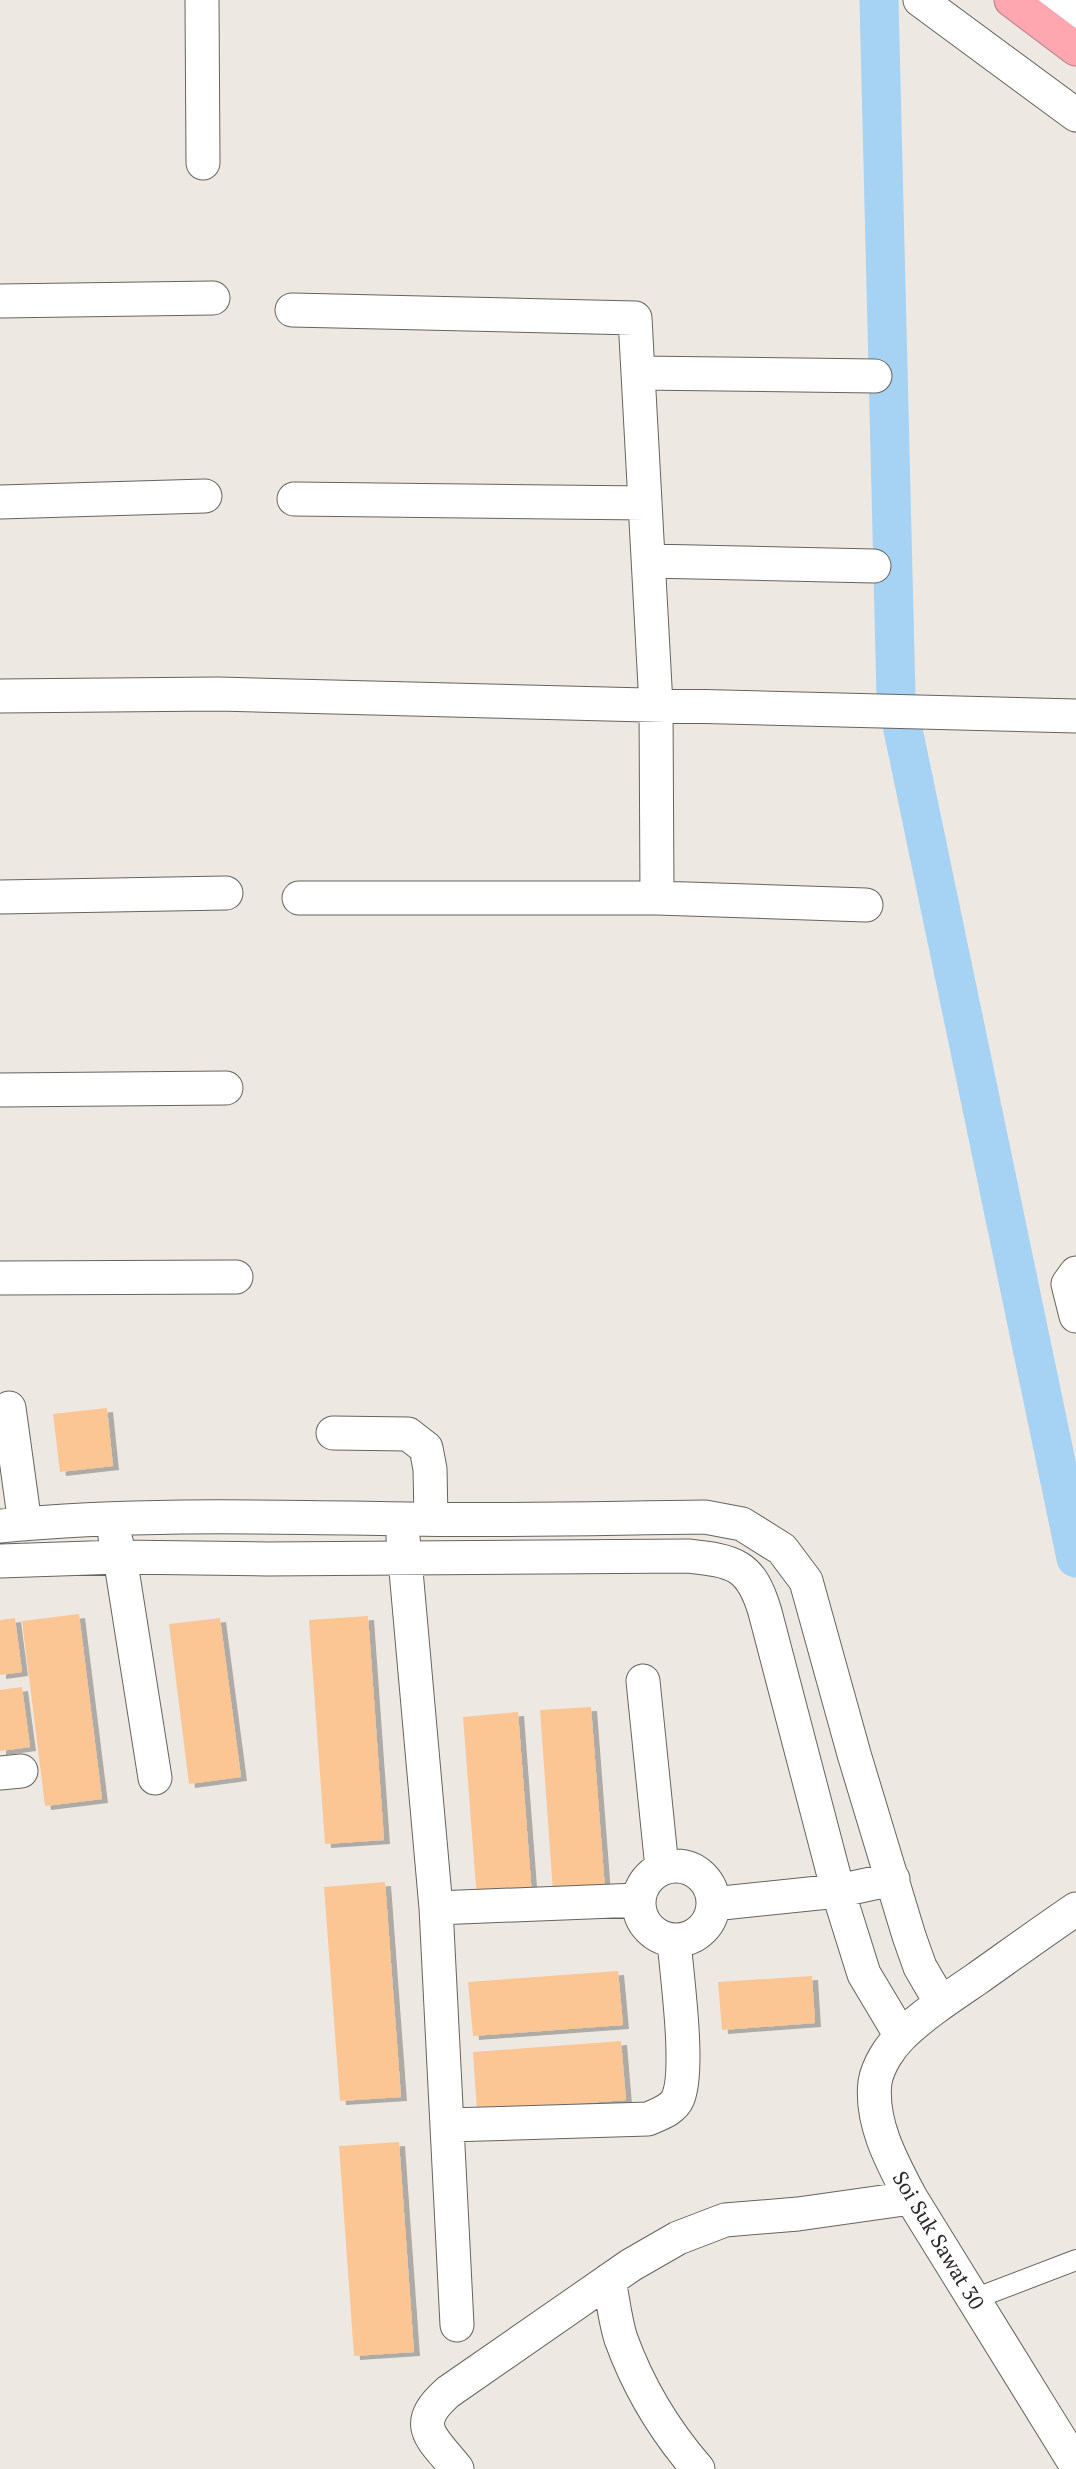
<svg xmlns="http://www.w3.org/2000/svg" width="1076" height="2469" font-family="'PT Serif',serif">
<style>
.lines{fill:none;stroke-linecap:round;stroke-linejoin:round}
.canal{stroke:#a6d2f4;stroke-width:39}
.building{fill:#fbc694;filter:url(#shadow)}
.service-casing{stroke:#67635e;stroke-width:22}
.minor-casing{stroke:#67635e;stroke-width:35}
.motorway-casing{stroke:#b67c81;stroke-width:35}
.service{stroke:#fff;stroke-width:20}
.minor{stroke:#fff;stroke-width:33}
.motorway{stroke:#ffa7b1;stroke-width:33}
.labels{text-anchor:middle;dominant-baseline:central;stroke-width:4.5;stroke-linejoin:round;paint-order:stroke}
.street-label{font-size:21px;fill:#2d2b29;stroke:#fff}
</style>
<defs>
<filter id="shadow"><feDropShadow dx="6" dy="4" stdDeviation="0" flood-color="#0004"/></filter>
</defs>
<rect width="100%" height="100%" fill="#ede9e2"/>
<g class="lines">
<path class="canal" d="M879,0L896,696L1076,1558"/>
</g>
<path class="building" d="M107,1408L113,1466L60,1472L53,1414Z
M79,1614L102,1799L45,1806L22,1621Z
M368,1616L384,1840L325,1844L309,1620Z
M15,1618L22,1672L0,1675V1620Z
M220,1618L241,1777L189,1784L169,1624Z
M22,1687L30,1747L0,1751V1690Z
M591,1707L605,1889L553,1892L540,1710Z
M518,1712L532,1896L477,1900L463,1717Z
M385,1882L401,2097L340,2101L324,1887Z
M618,1971L623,2025L473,2036L468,1982Z
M812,1976L815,2023L722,2030L718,1982Z
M621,2041L626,2100L477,2111L473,2052Z
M399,2142L414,2352L354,2356L339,2146Z"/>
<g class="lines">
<defs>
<path id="service" d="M974,2299L1076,2260"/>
<path id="minor" d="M202,0L203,163
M920,0L1076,115
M1054,0L1076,17
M0,301L213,298
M292,310L635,318L656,705L657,898L866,905
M639,373L875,376
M294,499L645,503
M0,502L205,496
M649,561L874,566
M0,696L218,694L1076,716
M0,897L226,893
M299,898H657
M0,1090L226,1088
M1076,1273L1068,1284L1076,1316
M0,1278L236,1277
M9,1408L25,1524
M333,1433L408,1434L426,1448L430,1469L431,1519
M0,1526C136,1513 273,1517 409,1519C508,1521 607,1518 705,1517L742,1524L782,1549L806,1581L854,1754L909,1936L920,1967L941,2003
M115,1537L120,1557L155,1778
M403,1537L436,1908L457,2325
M0,1561L120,1557L267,1559L688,1556C734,1561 751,1564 765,1612L838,1891L864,1974L901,2036
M643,1681L662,1868
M0,1773L21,1771
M639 1903a37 37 0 1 1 74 0a37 37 0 1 1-74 0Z
M713,1904L838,1891L893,1879
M436,1908L638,1900
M1076,1909C1042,1932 1009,1956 975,1980C950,1997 924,2014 902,2035C890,2047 878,2065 875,2082C870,2123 893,2164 911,2198L1076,2465
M448,2125L648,2119C659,2114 673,2110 678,2098C690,2069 677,1977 674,1941
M609,2280C613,2299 615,2321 621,2339C638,2386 665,2431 698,2469
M457,2469C432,2437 410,2426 448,2392L631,2265L678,2238L725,2220L798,2214L911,2198"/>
<path id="motorway" d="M1011,0L1076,49"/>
</defs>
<use href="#service" class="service-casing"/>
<use href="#minor" class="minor-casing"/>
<use href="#motorway" class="motorway-casing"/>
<use href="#service" class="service"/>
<use href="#minor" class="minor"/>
<use href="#motorway" class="motorway"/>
</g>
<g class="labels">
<g class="street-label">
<text transform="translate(939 2240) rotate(59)">Soi Suk Sawat 30</text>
</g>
</g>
</svg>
